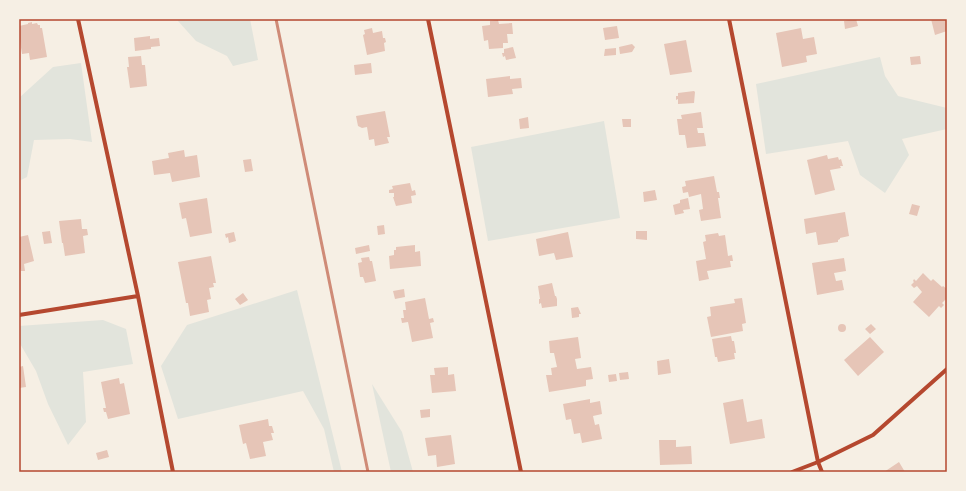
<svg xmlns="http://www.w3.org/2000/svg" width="966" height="491" font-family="'Fira Sans',sans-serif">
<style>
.green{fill:#e2e4dc}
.building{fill:#e6c5b7}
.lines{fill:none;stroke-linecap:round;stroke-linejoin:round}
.minor{stroke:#b5482f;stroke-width:4}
.rail{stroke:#cf8b77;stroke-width:3}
.neatline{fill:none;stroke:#b5482f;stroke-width:1.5}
</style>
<rect width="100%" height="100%" fill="#f6efe4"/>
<path class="green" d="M178,19H250L258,60L233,66L227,56L196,41L178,21Z
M880,57L885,76L898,96L947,108V129L902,139L909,155L885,193L860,175L848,141L766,154L756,84Z
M81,63L92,142L70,139L34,140L27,177L19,181V98L53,67Z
M604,121L620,218L488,241L471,147Z
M297,290L342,472H334L324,429L303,391L178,419L161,366L187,325Z
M103,320L126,329L133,364L83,372L86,422L68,445L48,404L36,371L19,342V326Z
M372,384L402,432L413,472H391Z"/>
<path class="building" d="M853,19H856L858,26L845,29L844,21Z
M931,19H947V31L935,35Z
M498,20L499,24L512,23L513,34H507L508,43H503V48L489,49L488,40L484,41L482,26L490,25V21Z
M32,22V24L37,23L38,25H40V28H42L47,57L30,60L29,53L22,54L19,35V26L28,24V23Z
M617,26L619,38L605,40L603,28Z
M372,28L373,33L382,31L383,38H385L386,42L384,43L385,51L367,55L363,35L365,34L364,30Z
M801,28L803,39L814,37L817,54L806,56L807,62L782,67L776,33Z
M150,36V39L159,38L160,46L151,47V49L135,51L134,38Z
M686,40L692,72L670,75L664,44Z
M632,44L635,47L632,52L620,54L619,47Z
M513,47L516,58L506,60L505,56L503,57L502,53H504V49Z
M616,48V55L604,56L605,49Z
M141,56L142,65H145L147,86L130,88L127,67H129L128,57Z
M920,56L921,64L911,65L910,57Z
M371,63L372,73L355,75L354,65Z
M510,76V79L521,78L522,88L512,89L513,94L488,97L486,79Z
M694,91L695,92L694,103L678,104V99L676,100V96H678V93Z
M385,111L390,137H387L389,143L375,146L374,139L369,140L367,127L362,128L358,126L356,116Z
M701,112L703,128H697L698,133H704L706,146L687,148L685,135H679L677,119H682L681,115Z
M528,117L529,128L520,129L519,119Z
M622,119H631V127H623Z
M184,150L185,157L197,155L200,177L172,182L170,173L154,175L152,161L169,158L168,153Z
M827,155L828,159L838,157L839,160L841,159L843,166H840L841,168L830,170L835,190L815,195L807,160Z
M251,159L253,171L245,172L243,160Z
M714,176L717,192H719L720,198H718L721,218L701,221L699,210L703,209L701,194L689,197L688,192L683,193L682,187L686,186L685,181Z
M410,183L412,191L415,190L416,195L411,196L412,203L396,206L393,197H394V193H389V190L393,189L392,186Z
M655,190L657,200L644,202L643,192Z
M207,198L212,233L190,237L186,218L182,219L179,203Z
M688,198L690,209L683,210L684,213L675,215L673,205L680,203V200Z
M912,204L920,206L917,216L909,214Z
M845,212L849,236L840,238V239L838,240V242L818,245L816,232L806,234L804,219Z
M81,219L82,229H87L88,235L83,236L85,253L65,256L63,243H62L59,221Z
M384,225L385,234L378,235L377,226Z
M50,231L52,243L44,244L42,232Z
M636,231H647V240L636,239Z
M234,232L236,241L229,243L228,237L226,238L225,234Z
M568,232L573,257L556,260L554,253L539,256L536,239Z
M718,233L719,236L725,235L728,256L732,255L733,261H730L731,267L707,271L709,279L699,281L696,261L706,259L703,242L706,241L705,235Z
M28,235L34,261L24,264L25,271H21L19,265V237Z
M369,245L370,251L356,254L355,248Z
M415,245V252L420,251L421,266L390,269L389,256L394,255V250H396V247Z
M211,256L216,283H213L214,287L209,288L211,299L207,300L209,312L190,316L188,303H186L178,262Z
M369,257L370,261H372L376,281L365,283L363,277H360L358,263L362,262L361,258Z
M844,258L846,271L834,273L836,281L842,280L844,290L817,295L812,263Z
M923,273L931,281L933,279L942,287L943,286L947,289V298L942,303L944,305L941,308L939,306L929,317L913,302L922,292L917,286L914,288L911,285L914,282L913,281L914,279L916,281Z
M552,283L555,296H556L557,299V306L542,308L541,303L539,304V299H540L538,286Z
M404,289L405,297L395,299L393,291Z
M243,293L248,300L240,305L235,299Z
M425,298L429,319L433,318L434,322L430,323L433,338L412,342L408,322L402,323L401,318H404L403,310H406L405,302Z
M742,298L746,323L742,324L743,331L711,337L707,317L711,316L710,307L735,303L734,299Z
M578,307L581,314H579V317L572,318L571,308Z
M838 328a4 4 0 1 1 8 0a4 4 0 1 1-8 0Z
M871,324L876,329L870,334L865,329Z
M731,336L732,341H734L736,353H734L735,359L718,362L717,357H715L712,339Z
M578,337L581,358L575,359L577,369L591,367L593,379L586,380V386L549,392L546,375H552L551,368L557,367L554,353H550L549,341Z
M870,337L884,352L858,376L844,360Z
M669,359L671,373L658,375L657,361Z
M23,366L26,387L19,388V367Z
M448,367V375L454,374L456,391L432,393L430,375H435L434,368Z
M628,372L629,379L620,380L619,373Z
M616,374L617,381L609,382L608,375Z
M119,378L120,384L124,383L130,414L108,419L106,412H104L103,408H106L101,382Z
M590,399V403L600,401L602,414L593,416L595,425L599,424L602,439L582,443L580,433L574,434L571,419L566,420L563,404Z
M743,399L747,422L762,419L765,438L730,444L723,403Z
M430,409V417L421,418L420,410Z
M268,419L269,426H272L274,433H271L273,440L263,442L266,456L250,459L246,443L243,444L239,425Z
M451,435L455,464L437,467L436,455L428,456L425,438Z
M659,440H676V447L691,446L692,464L660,465Z
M107,450L109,457L98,460L96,453Z
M899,462L905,472H884Z"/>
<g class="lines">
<path class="minor" d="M78,19L138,296L173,472
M428,19L521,472
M729,19L818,462L822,472
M19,315L138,296
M792,472L818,462L873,435L947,369"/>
<path class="rail" d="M276,19L368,472"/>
</g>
<rect width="966" height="491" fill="none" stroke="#f6efe4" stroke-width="40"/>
<rect x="20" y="20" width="926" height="451" class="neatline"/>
</svg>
